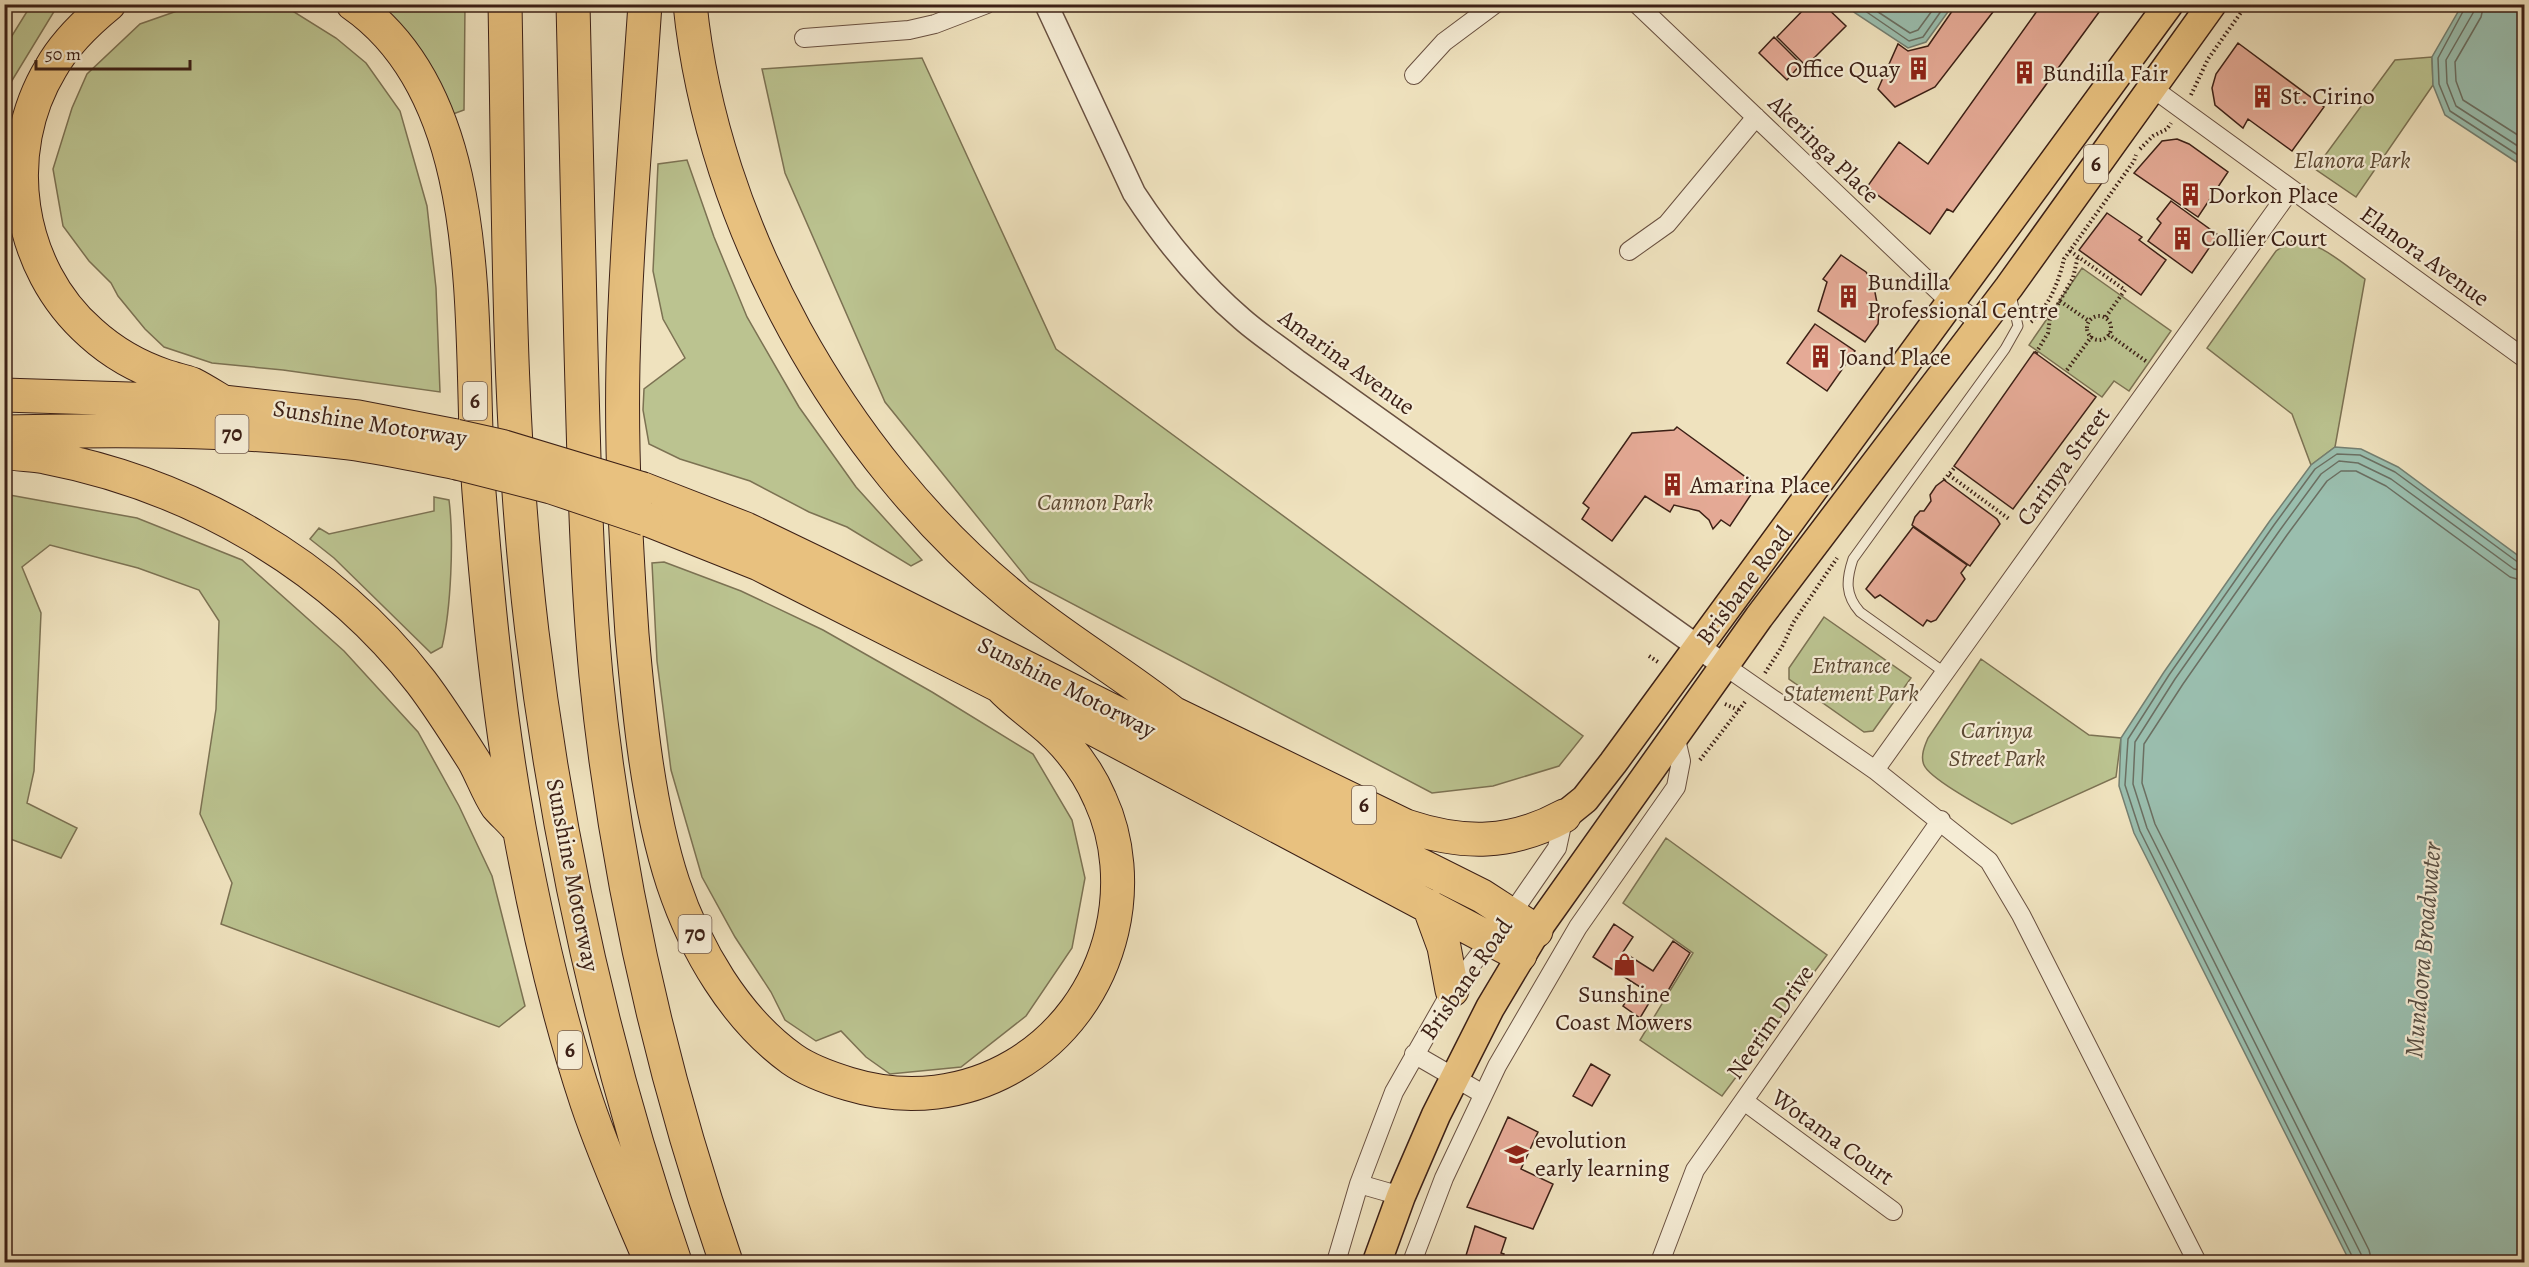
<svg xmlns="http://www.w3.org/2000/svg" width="2529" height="1267" font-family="Alegreya,serif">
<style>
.green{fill:#bbc390;stroke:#7c7253;stroke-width:1.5}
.water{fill:#9abeae;stroke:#747f71;stroke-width:1.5}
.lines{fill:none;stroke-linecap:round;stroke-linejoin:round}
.shore{stroke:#6b6f62;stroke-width:1.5}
.building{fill:#e5aa96;stroke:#3c2016;stroke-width:1.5}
.service-casing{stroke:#695040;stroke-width:11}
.minor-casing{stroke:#695040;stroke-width:20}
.tertiary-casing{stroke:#695040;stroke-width:25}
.primary-casing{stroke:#3c2016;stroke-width:31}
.motorway-casing{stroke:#3c2016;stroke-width:35}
.path{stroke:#3c2016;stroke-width:4;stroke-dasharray:1.5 3;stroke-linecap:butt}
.service{stroke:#f5ecd5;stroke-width:9}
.minor{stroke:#f5ecd5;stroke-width:18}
.tertiary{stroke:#f5ecd5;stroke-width:22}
.primary{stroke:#e8c17f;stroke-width:28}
.motorway{stroke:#e8c17f;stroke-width:33}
.motorway-bridge-casing{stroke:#3c2016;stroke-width:35;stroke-linecap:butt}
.motorway-bridge{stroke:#e8c17f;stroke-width:33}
.labels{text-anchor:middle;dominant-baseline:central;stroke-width:4.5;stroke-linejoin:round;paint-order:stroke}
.shield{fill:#f5ecd5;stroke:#745d4f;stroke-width:1.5}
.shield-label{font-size:22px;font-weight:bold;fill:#3c2016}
.poi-label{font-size:24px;fill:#3c2016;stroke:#f5ecd5;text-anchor:start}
.street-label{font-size:24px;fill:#3c2016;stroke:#f5ecd5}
.park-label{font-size:24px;font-style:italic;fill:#5c4934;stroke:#f5ecd5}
.water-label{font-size:26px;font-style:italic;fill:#584f44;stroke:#f5ecd5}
</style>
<rect width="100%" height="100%" fill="#efe2be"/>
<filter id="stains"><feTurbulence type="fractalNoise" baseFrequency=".00333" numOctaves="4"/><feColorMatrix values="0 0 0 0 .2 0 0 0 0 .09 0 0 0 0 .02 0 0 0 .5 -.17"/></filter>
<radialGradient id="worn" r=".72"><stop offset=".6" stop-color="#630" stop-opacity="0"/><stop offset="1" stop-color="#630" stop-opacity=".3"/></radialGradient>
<path class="green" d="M197,4L283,5L336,38L366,63L400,111L427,206L436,288L440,392L283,370L212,363L164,347L145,329L118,296L111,283L89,261L63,226L53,169L72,108L87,74L140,24Z
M31,5H58L5,92V47Z
M381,5H465L464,110L453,114C435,73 414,36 381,5Z
M2432,57L2433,85L2356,197L2315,169L2395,60Z
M922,58L1056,349L1583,736L1559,766L1493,786L1432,793L1029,581L885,402L785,173L762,69Z
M687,160L714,237L747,317L799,407L856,487L922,560L911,566L847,527L809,512L750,481L680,459L649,444L643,410L644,389L685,358L663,319L653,271L658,164Z
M2291,241C2319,240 2343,264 2365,279L2335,447L2311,465L2292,414L2207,348L2276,251Z
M2082,268L2171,331L2129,391L2114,381L2102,397L2029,345Z
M4,494L137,518L242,560L344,651L418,732L459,806L492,876L525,1006L499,1027L221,924L232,883L200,814L216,709L219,621L199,590L138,568L50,545L22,567L41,613L34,771L27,803L77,828L61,858L5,837Z
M434,497L449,500C454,539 451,609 442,647L431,653L334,558L310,539L319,528L329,534L434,511Z
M664,562L741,591L823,630L932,692L1033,754L1072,820L1085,878L1072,948L1026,1016L961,1067L890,1074L866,1057L841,1031L816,1041L785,1020L771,992L735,937L702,877L671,770L657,661L652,563Z
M1824,617L1911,678L1873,731L1864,732L1789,679V668Z
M1981,659L2089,735L2121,738L2116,777L2012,824C1995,814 1930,780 1924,765C1920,756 1925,745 1928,738Z
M1666,838L1827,955L1722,1096L1640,1040L1693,953L1623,903Z"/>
<path class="water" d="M1846,5H1953L1926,42L1908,48L1855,13Z
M2462,5H2524V167L2445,115L2433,85L2432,57Z
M2335,447L2361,449L2398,467L2524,560V1262H2350L2134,833L2119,786L2121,738L2164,672L2269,522L2311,465Z"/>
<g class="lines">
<path class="shore" d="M1855,4L1909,41L1923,37L1946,4
M1866,4L1910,33L1918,30L1937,4
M2467,4L2438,58L2439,84L2450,111L2524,159
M2475,4L2473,13L2446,60L2447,83L2456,106L2524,150
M2484,4L2481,17L2455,62L2456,81L2463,100L2524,139
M2355,1262L2140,831L2125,785L2128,739L2169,675L2274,525L2315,469L2337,454L2360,455L2395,472L2519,563L2524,564
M2363,1262L2361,1254L2147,828L2133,784L2135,742L2175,679L2280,530L2321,474L2339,461L2358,463L2391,479L2514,569L2524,571
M2372,1262L2369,1250L2155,824L2142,783L2144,744L2183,684L2287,535L2327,481L2341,471H2356L2386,486L2510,577L2524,581"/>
</g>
<path class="building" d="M1809,4H1823L1846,26L1806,66L1777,37Z
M1957,4H1992L1996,8L1935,87L1895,107L1878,89L1898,44L1908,51L1928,46Z
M2042,4H2105L1953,212L1947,209L1930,234L1867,187L1899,142L1928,164Z
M1774,37L1801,64L1787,80L1759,53Z
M2238,43L2324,107L2292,151L2248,119L2243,128L2215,105L2212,88L2216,74Z
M2177,139L2189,144L2228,172L2198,217L2134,173L2162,141Z
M2171,201L2218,235L2192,273L2148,241L2161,223L2157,219Z
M2107,213L2142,237L2139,240L2166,260L2141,295L2079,250Z
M1841,255L1866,272L1873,282L1879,313L1878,324L1865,342L1818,311L1827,282L1823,279Z
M1815,324L1855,351L1827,391L1787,363Z
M2034,352L2096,397L2013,509L1954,466Z
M1677,427L1751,481L1745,489L1752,493L1730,526L1721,520L1713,529L1709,520L1699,511L1674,505L1670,512L1645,496L1612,541L1582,519L1589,508L1583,503L1632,433L1674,430Z
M1944,480L1997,519L2000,524L1970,566L1912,525L1915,517L1920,511H1924L1931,501L1930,495L1936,486Z
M1913,527L1967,565L1961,573L1965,579L1936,620L1931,622L1927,620L1923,626L1880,595L1875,598L1866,589Z
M1614,924L1633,937L1623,952L1653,971L1673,941L1690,953L1662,1001L1593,957Z
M1632,992L1649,1003L1640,1018L1623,1006Z
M1591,1064L1610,1075L1592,1106L1573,1096Z
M1508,1117L1538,1132L1521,1169L1553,1184L1533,1229L1467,1207Z
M1475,1226L1506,1238L1501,1253L1504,1254L1501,1262H1464Z"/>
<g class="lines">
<defs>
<path id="service" d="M1944,672L1860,612C1845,595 1846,580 1853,559L2005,349L2018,326L2011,295"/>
<path id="minor" d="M1637,4L1951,303L1981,323
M804,38L909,30L935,24L987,4
M1414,75L1444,42L1495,4
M2151,87L2524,358
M1629,251L1667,224L1756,117
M1725,666L1875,770L1989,861L2021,915L2197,1262
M1875,770L2291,189
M1414,1054L1483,1094
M1744,1101L1893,1211
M1359,1184L1401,1196
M1336,1262L1359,1184L1394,1092L1452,990L1519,903L1557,848L1564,816
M1412,1262L1444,1178L1497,1066L1578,927L1676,787L1681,761L1675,735
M1660,1262L1695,1170L1941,820"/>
<path id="tertiary" d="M1046,4L1134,193C1164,239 1200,283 1242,319C1259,334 1279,347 1297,361L1725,666"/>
<path id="primary" d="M1564,816L1585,799L1613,763L2169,4
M1377,1262L1401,1196L1436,1115L1490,1008L1536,931L1759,617L2009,287L2212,4"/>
<path id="motorway" d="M109,4C87,22 65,43 51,68C0,152 16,267 91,333C112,352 138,367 165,376C174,379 183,381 192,384C202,389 213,396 223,402
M353,4C495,103 467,341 479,492C488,605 499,716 519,827C536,920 557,1013 587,1103C605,1157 629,1210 651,1262
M505,4C509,213 507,424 532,632C558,846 605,1059 675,1262
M573,4C576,120 578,235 581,350C584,459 586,568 596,676C616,876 661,1073 726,1262
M645,4C637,124 626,244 623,364C621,454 626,544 632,634C639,713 648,807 673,883C695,949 735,1018 792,1059C809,1071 829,1078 849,1084C967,1120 1084,1050 1112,931C1122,888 1119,840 1100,799C1087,769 1066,742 1040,721C1026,709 1013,700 1000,686
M690,4C712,225 841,456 1012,596C1063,638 1121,672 1173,713
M4,395L223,402L358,417L456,436
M4,432C117,430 229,429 341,442C380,446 419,456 457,463
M4,452C18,455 32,454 45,457C191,485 330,564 421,682C440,707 457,734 474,761C482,775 488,793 497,806C503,813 510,819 516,826
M643,489L746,529L827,568L1482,896L1536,931
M646,519L759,564L1000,686L1041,701L1520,955
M1153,706L1173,713L1406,826C1463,845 1511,845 1564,816
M1429,906L1444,947L1452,990"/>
</defs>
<use href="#service" class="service-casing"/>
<use href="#minor" class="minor-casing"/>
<use href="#tertiary" class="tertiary-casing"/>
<use href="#primary" class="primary-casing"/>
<use href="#motorway" class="motorway-casing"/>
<path class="path" d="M2191,95L2208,59L2247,4
M2140,149L2153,136L2167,129L2171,123
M2070,251L2125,290L2105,318
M2060,301L2089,321
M2087 328a12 12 0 1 1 24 0a12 12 0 1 1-24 0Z
M2031,322C2049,307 2059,281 2064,259L2134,161L2136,155
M2108,334L2147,362
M2036,353L2048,333L2050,318L2073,278L2078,256
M2067,370L2092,336
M1949,475L2009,519
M1944,480L1955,467
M1649,656L1658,662
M1765,673L1783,645L1793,623L1837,558
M1725,704L1739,710
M1700,760L1745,702"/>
<use href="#service" class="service"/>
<use href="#minor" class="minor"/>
<use href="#tertiary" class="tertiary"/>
<use href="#primary" class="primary"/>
<use href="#motorway" class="motorway"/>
<defs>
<path id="motorway-bridge" d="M456,436L501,446L643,489
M457,463L551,487L646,519"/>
</defs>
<use href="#motorway-bridge" class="motorway-bridge-casing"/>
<use href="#motorway-bridge" class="motorway-bridge"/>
</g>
<defs>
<symbol id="building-bare" viewBox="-9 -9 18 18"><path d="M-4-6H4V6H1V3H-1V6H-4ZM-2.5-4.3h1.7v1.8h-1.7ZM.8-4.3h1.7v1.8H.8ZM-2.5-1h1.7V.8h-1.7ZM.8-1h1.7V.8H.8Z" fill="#8f2418" stroke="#f5ecd5" stroke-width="2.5" paint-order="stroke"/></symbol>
<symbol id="shop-bare" viewBox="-9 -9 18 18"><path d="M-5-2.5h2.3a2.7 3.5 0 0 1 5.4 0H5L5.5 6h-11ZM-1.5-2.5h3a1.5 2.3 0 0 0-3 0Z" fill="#8f2418" stroke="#f5ecd5" stroke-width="2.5" paint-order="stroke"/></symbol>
<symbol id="school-bare" viewBox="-9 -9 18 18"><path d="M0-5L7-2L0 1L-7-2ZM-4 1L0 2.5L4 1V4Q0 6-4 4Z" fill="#8f2418" stroke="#f5ecd5" stroke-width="2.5" paint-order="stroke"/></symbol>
</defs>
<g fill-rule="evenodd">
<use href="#building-bare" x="1902" y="52" width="33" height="33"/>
<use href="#building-bare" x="2008" y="56" width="33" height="33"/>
<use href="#building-bare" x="2246" y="80" width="33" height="33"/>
<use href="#building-bare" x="2174" y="178" width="33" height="33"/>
<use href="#building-bare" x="2166" y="222" width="33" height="33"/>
<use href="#building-bare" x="1832" y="280" width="33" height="33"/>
<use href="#building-bare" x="1804" y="340" width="33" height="33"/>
<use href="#building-bare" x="1656" y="468" width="33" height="33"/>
<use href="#shop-bare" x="1608" y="948" width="33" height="33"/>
<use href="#school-bare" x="1500" y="1138" width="33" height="33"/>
</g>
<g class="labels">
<g class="shield">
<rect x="2084" y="145" width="24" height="38" rx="4.5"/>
<rect x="463" y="382" width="24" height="38" rx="4.5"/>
<rect x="215.5" y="415" width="33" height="38" rx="4.5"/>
<rect x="1352" y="786" width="24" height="38" rx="4.5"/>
<rect x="678.5" y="915" width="33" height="38" rx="4.5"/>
<rect x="558" y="1031" width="24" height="38" rx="4.5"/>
</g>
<g class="shield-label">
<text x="2096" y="164">6</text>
<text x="475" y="401">6</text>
<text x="232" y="434">70</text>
<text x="1364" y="805">6</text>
<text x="695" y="934">70</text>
<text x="570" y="1050">6</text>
</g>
<g class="poi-label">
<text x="1900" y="69" text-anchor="end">Office Quay</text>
<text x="2042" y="73">Bundilla Fair</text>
<text x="2280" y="96">St. Cirino</text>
<text x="2208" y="195">Dorkon Place</text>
<text x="2201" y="238">Collier Court</text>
<text x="1867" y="282">Bundilla<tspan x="1867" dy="28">Professional Centre</tspan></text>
<text x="1839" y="357">Joand Place</text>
<text x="1690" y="485">Amarina Place</text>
<text x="1624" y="994" text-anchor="middle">Sunshine<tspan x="1624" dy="28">Coast Mowers</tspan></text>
<text x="1535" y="1140">evolution<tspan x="1535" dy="28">early learning</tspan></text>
</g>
<g class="street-label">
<text transform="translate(1824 149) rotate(44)">Akeringa Place</text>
<text transform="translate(2425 256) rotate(36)">Elanora Avenue</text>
<text transform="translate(1347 362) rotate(36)">Amarina Avenue</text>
<text transform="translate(370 423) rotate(9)">Sunshine Motorway</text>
<text transform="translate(2063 466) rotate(-54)">Carinya Street</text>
<text transform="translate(1744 585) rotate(-53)">Brisbane Road</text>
<text transform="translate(1067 687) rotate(27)">Sunshine Motorway</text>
<text transform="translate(573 875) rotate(79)">Sunshine Motorway</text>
<text transform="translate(1466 979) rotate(-55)">Brisbane Road</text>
<text transform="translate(1770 1022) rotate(-55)">Neerim Drive</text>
<text transform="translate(1833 1137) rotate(36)">Wotama Court</text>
</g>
<g class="park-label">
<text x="2352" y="160">Elanora Park</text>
<text x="1095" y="502">Cannon Park</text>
<text x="1851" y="665">Entrance<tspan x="1851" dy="28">Statement Park</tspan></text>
<text x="1997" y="730">Carinya<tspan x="1997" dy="28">Street Park</tspan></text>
</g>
<g class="water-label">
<text transform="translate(2423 950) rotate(-85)">Mundoora Broadwater</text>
</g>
</g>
<rect width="2529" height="1267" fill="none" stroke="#efe2be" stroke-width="24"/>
<rect x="6" y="6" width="2517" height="1255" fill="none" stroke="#3c2016" stroke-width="3"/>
<rect x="12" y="12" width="2505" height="1243" fill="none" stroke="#3c2016" stroke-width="1.5"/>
<path d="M36 60v9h154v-9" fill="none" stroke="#3c2016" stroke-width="3"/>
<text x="45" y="60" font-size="18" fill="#3c2016" stroke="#f5ecd5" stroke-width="4.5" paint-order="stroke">50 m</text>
<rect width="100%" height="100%" filter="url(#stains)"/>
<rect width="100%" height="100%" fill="url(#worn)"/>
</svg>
